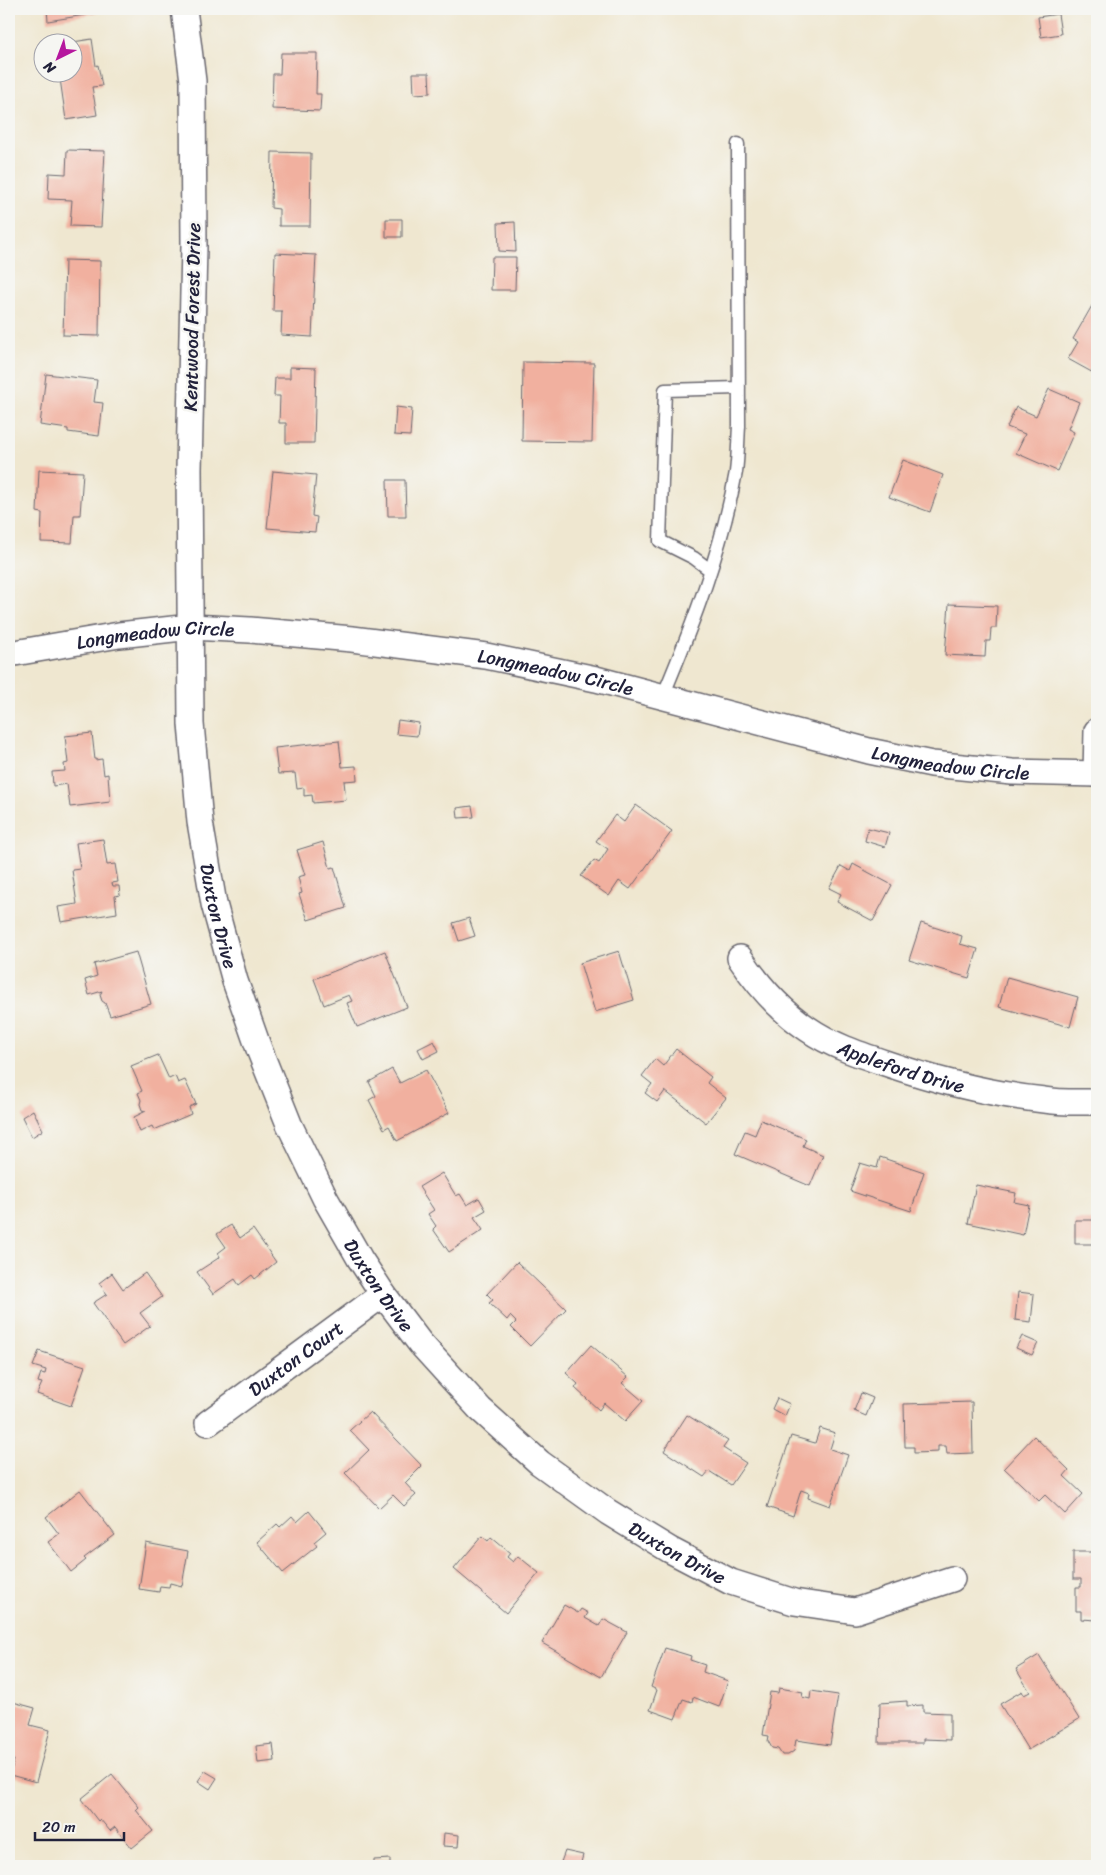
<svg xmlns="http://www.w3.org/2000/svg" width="1106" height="1875" font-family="Sriracha,sans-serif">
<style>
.building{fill:#f1b09f}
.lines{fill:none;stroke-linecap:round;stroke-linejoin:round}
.service-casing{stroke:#6a676f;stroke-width:15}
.minor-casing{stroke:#6a676f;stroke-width:28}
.service{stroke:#fff;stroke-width:12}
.minor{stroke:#fff;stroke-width:25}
.labels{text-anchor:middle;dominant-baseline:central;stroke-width:5;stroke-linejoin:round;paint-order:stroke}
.street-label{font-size:19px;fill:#22223b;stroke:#f6f6f2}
</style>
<rect width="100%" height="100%" fill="#f6f6f2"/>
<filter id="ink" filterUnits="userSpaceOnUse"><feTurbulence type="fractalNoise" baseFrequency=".02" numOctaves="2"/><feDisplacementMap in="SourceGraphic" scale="10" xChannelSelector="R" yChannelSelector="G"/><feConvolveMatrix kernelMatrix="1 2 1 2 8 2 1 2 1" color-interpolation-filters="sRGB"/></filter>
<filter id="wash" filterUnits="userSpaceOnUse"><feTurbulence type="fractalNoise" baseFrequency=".0096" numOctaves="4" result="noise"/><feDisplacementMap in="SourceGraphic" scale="20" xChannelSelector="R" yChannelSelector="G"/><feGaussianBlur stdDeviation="1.12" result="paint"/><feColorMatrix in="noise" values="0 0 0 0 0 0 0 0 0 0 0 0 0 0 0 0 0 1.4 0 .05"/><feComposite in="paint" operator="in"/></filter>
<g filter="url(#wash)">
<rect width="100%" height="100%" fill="#efe7d0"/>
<g id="blocks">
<path class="building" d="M47,9H97V13L48,21Z
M1058,14L1061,34L1041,37L1038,17Z
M92,39L96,66L98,65L102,86L92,87L97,115L66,120L59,72H72L73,42Z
M281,53H317L316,94H321L320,111L272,109L273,74H280Z
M413,73H429L430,93L414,94Z
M67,150L105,151L101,227L70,226L72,200L48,199L49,173L66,174Z
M272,152L311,153L310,226H279V209L271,208Z
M386,219H402V237H386Z
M515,222L516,252L499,251L498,223Z
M275,253L316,255L312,337L281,335L282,311H273Z
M492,257H516L515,290H491Z
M65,260L100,261L99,336L63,335Z
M1097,297V375L1068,359L1078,342L1073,339Z
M523,362L594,363L592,442L522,441Z
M290,367L316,368L314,443H286V423H279L280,396H274L275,378H290Z
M46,374L97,380L94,402L103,403L99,436L68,432V429L40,425Z
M1049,389L1079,402L1068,429L1074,432L1057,471L1016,453L1025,434L1007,427L1016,407L1036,416Z
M396,407L412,409L410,436L394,435Z
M903,460L943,475L930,512L889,497Z
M39,470L83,472L80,515H74L72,543L41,542L42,513L37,512Z
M273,471L316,475L312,516L317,517L315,532L267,528Z
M387,480H405L406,516H388Z
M949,604L997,606L996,628H991L990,641H986L985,657L945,655Z
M398,720L419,723L417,736L396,734Z
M92,733L95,760L102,759L104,775L108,774L110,802L70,807L67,784L53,786L52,772L65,771L64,764L68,763L65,736Z
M339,741L342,767L356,766L357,780L344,781L346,800L313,803L312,795L304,796V788L297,789L295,773L278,774L275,748Z
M636,805L672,831L630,889L619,881L609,896L581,876L594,860L599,863L608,849L596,841L615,815L624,822Z
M472,806L474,817L458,818L457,808Z
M868,828L889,833L885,847L865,841Z
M103,839L107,865L115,864L118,882L112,883L113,886H119L120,895L115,896L117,913L61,922L58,907L77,904L72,870L80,869L76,843Z
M323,842L330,868L334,867L346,908L308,920L299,894L302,893L298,877L305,875L297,850Z
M853,864L892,885L873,921L837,902L841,894L829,888L841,866L850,871Z
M469,918L475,936L459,941L453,923Z
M921,923L962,936L960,944L978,949L969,978L909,960Z
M385,951L407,1007L357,1027L347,1003L352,1001L349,995L324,1005L314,979Z
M619,951L634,1000L595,1012L580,963Z
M136,952L151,1004L110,1016L105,1003L102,1001L100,995L102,991L89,995L85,980L97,976L94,964Z
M1007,977L1078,997L1070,1027L999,1007Z
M434,1041L439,1051L423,1059L418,1049Z
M676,1049L711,1077L707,1083L726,1098L706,1123L665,1091L657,1102L645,1093L652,1084L642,1076L655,1059L663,1066Z
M158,1055L169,1079L175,1076L178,1083L185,1080L196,1104L189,1107L191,1114L154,1130L152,1126L140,1132L134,1117L146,1111L142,1110L140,1104L141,1100L138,1093L142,1091L131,1066Z
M392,1069L400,1083L426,1070L449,1113L397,1141L389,1126L384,1129L369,1100L376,1096L369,1082Z
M33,1110L43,1130L32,1137L22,1117Z
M761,1120L806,1139L803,1146L823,1155L810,1186L735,1154L745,1131L755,1135Z
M880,1157L924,1172L911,1211L850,1191L860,1163L877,1168Z
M442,1173L456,1196L460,1194L467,1205L479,1198L486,1210L474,1217L483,1230L449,1252L433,1229L436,1226L428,1214L434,1210L419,1187Z
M976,1185L1016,1193L1014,1202L1029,1205L1023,1235L968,1223Z
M1095,1206H1097V1244H1075V1220H1095Z
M231,1225L240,1238L253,1229L276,1262L255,1279L252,1275L239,1285L235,1279L213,1294L197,1272L220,1257L218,1253L226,1247L217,1234Z
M517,1262L566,1309L530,1346L511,1327L516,1322L510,1316L507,1320L489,1303L493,1300L487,1294Z
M112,1273L123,1289L145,1273L162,1297L140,1313L150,1326L123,1345L93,1303L107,1294L99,1283Z
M1018,1292L1034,1294L1031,1322L1015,1320Z
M1022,1336L1038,1343L1032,1355L1016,1348Z
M591,1345L628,1377L622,1383L643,1401L625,1421L604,1403L599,1410L575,1388L578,1384L566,1373Z
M39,1351L85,1366L71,1406L37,1394L42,1383L38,1382L41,1373L45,1374L46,1370L33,1366Z
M861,1393L873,1398L866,1416L854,1411Z
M777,1398L790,1404L785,1416L772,1409Z
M972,1402L973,1453L947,1454L946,1446H938V1452L914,1453V1447H905L904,1404Z
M370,1412L422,1466L405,1483L416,1495L404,1506L393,1495L379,1508L345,1473L369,1450L350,1430Z
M687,1415L728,1441L723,1448L746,1463L731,1485L709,1471L704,1477L664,1451Z
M820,1428L835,1433L830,1449L848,1455L830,1506L808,1498L809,1493L801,1490L793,1516L767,1507L791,1436L815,1443Z
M1034,1436L1069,1470L1064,1476L1083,1494L1065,1514L1045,1495L1039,1501L1004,1468Z
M80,1490L115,1535L84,1558L86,1560L71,1572L48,1542L59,1534L46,1517Z
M309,1511L326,1532L314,1542L317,1546L283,1573L257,1542L277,1524L280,1527L292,1516L297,1522Z
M482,1536L488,1541L491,1537L510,1553L507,1557L513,1562L518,1556L539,1573L506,1613L454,1569Z
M146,1543L188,1551L182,1586L170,1583L169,1587L160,1586L159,1592L139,1589Z
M1073,1552H1097V1620L1081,1619V1611H1076V1587H1081V1579H1073Z
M564,1605L578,1613L581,1609L588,1613L585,1618L599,1626L603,1619L627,1632L601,1677L542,1643Z
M665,1648L691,1656L690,1660L705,1665L703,1672L728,1681L719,1707L693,1697L692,1702L683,1699L675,1719L650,1710L657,1690L651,1687Z
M1039,1655L1079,1719L1028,1750L1000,1704L1022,1691L1024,1695L1030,1692L1016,1669Z
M779,1688L803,1692L802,1697L810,1699L811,1691L838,1695L830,1745L796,1740L794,1751L788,1755H782L778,1749L772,1748L768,1741L769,1736L763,1735L770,1692L778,1693Z
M9,1701L35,1708L30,1725L50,1730L36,1782L10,1775L14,1760L9,1758Z
M907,1701V1706L923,1705V1712L950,1713V1740L923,1739V1743H879L880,1703Z
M273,1744L275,1761L258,1763L256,1746Z
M205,1771L217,1778L210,1789L198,1781Z
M112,1774L139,1807L136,1810L153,1831L132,1848L115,1827L110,1831L100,1819L98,1821L81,1799Z
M444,1833L459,1835L458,1847L443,1846Z
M565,1851L583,1855L580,1866L561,1862Z
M390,1859V1866H374V1860Z"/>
</g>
</g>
<g filter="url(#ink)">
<use href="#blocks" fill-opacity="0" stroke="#6a676f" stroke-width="1"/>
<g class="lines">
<defs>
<path id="service" d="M710,570L694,558L660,541L665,390L739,388
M663,696C693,624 722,549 736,472C738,457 738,441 739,426L738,144"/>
<g id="minor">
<path id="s1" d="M184,9L193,81L194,247L189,469L191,724L200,822L214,904L235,981L259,1049L289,1124L325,1198L360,1259L383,1294L420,1343L480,1409L540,1463L608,1512L670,1550L731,1582L794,1602L855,1611L952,1579"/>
<path id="s2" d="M9,654L119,635L191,627L250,630L352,639L486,656L596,679L869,751L932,764L1012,772L1097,774"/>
<path d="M1096,774L1097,731"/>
<path id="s3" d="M740,958C758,985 781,1011 808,1029C831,1045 858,1054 885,1063C937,1081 989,1094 1044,1100C1061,1103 1080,1102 1097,1102"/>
<path id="s4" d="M208,1423L383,1294"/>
</g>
</defs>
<use href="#service" class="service-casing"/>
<use href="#minor" class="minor-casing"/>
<use href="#service" class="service"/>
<use href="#minor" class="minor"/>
</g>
</g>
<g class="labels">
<g class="street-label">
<text transform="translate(192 317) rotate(-89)">Kentwood Forest Drive</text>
<text stroke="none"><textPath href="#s2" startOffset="148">Longmeadow Circle</textPath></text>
<text stroke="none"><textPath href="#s2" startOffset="552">Longmeadow Circle</textPath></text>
<text stroke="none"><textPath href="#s2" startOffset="958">Longmeadow Circle</textPath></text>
<text stroke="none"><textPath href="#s1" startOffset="910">Duxton Drive</textPath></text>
<text stroke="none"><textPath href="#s3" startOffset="200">Appleford Drive</textPath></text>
<text stroke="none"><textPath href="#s1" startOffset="1315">Duxton Drive</textPath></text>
<text stroke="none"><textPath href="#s4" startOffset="109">Duxton Court</textPath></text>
<text stroke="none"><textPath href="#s1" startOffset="1720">Duxton Drive</textPath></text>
</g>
</g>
<rect width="1106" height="1875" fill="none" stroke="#f6f6f2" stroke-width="30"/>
<g transform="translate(58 58) rotate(222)"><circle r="24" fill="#f6f6f2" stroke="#a1a1a9"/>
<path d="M0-4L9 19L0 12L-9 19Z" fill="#b5179e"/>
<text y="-8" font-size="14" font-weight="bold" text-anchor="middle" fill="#22223b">N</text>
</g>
<path d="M35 1832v8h89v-8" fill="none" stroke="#22223b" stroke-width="2.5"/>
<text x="42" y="1832" font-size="15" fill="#22223b" stroke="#f6f6f2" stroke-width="4" paint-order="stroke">20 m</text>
</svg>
